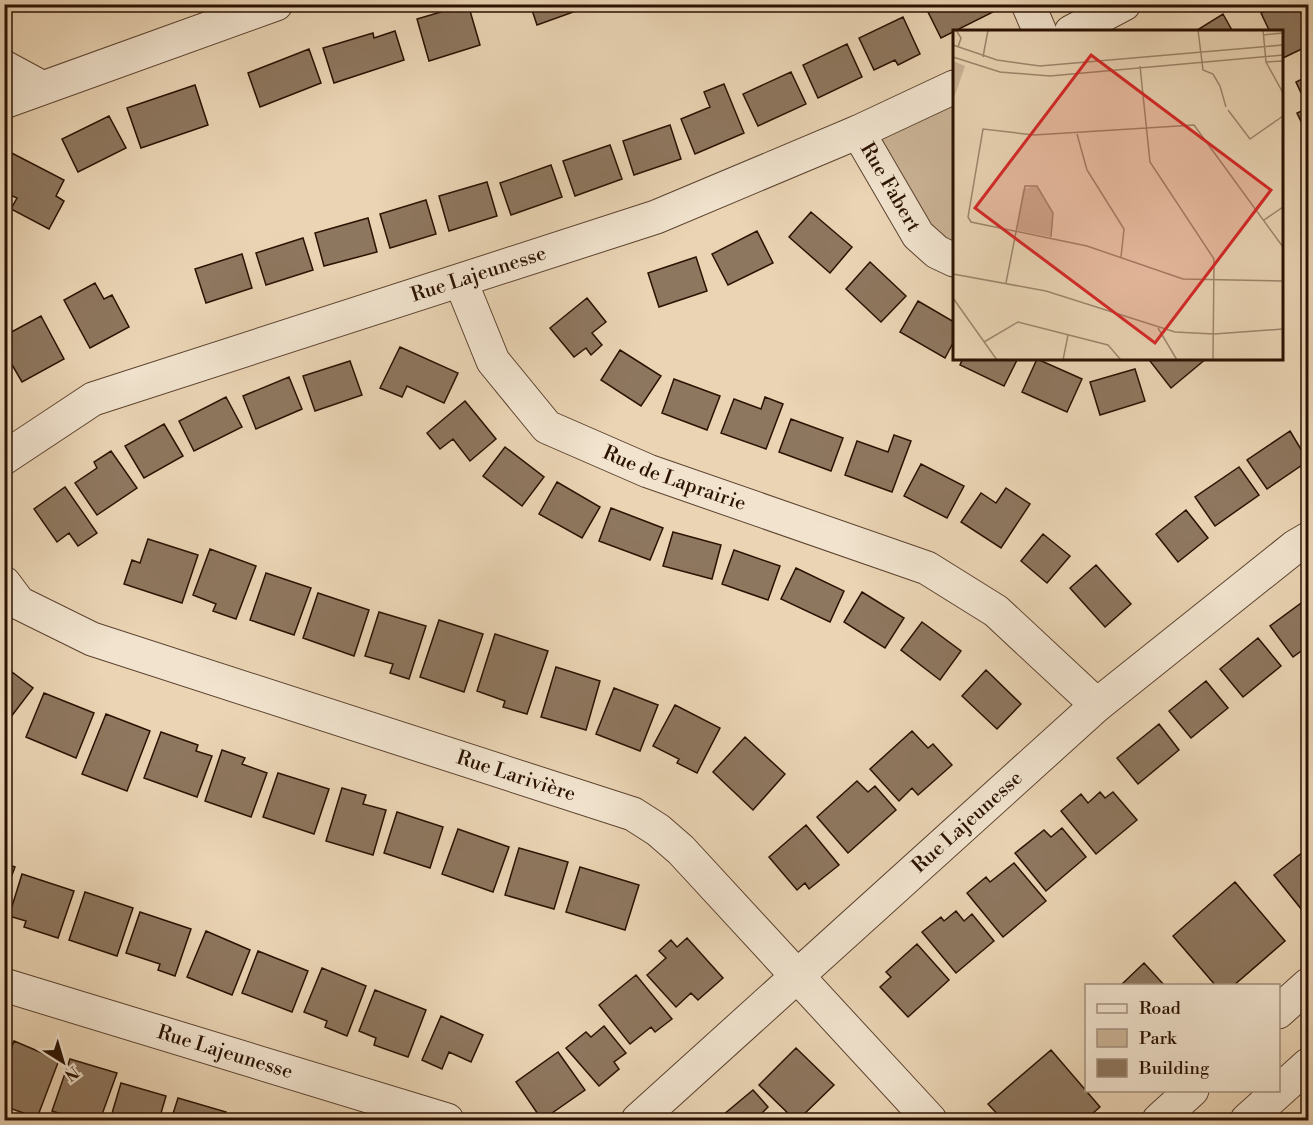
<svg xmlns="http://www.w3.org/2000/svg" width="1313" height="1125" font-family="'Libre Bodoni',serif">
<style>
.park{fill:#cab396;stroke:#7a624c;stroke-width:1.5}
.building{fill:#8e775f;stroke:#2b1202;stroke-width:1.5}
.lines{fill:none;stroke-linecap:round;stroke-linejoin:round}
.minor-casing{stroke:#5b422e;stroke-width:35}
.minor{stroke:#f1e3ce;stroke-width:33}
.labels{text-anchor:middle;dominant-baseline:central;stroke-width:4.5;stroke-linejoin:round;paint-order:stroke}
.street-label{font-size:20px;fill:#2b1202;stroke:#f1e3ce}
.inset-road{fill:none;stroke:#9e866d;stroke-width:1.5}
.view{fill:#d62828;fill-opacity:0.15;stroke:#d62828;stroke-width:3}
.inset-edge{fill:none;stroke:#2b1202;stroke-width:3}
</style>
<rect width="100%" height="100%" fill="#ead4b4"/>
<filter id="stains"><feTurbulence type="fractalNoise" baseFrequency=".00333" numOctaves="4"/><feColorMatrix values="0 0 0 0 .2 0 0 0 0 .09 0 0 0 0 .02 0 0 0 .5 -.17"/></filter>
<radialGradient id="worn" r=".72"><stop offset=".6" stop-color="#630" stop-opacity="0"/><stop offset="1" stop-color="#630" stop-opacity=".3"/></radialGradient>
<path class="park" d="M954,87V260L858,132Z"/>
<path class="building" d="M468,4L480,45L429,61L417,19Z
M530,4H590V6L537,25Z
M933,4H989L993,12L941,38L926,8Z
M1279,4H1297L1308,29V46L1283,58L1282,32H1270L1261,13Z
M1223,14L1233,32H1194Z
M903,17L920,54L898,65L895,60L874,70L859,38Z
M395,31L404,60L334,83L323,48L373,33L374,38Z
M847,44L862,77L818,98L803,65Z
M309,49L321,83L260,107L248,73Z
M791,72L806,104L758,126L743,94Z
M1308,76V131L1306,132L1297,113L1308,108L1296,82Z
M724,84L744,133L695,154L681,119L710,107L704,92Z
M195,85L208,125L141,148L127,108Z
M109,116L126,148L78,172L62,139Z
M670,125L681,159L634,175L623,141Z
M610,145L622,179L575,196L563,161Z
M4,149L64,180L56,196L64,201L49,229L11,209L17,198L4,192Z
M551,165L562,197L511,215L500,183Z
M487,182L497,216L449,231L439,196Z
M426,200L436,234L390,248L380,214Z
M811,212L852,247L830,273L789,237Z
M368,218L377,252L324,266L315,233Z
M757,231L773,263L728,285L712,254Z
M303,238L313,270L266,285L256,253Z
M242,254L252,288L206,303L195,269Z
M696,257L707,291L659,307L648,273Z
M870,262L906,296L881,322L846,289Z
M95,283L104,299L112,295L129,327L90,348L64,300Z
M587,298L606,322L592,333L602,345L591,355L586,348L574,357L550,328Z
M918,301L954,322V341L945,358L900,332Z
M41,316L64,359L22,382L4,351V336Z
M400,347L458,373L444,403L407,386L402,397L380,388Z
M620,350L661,376L641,406L601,380Z
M963,358H1018L1004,386L960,365Z
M1152,358H1207L1171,388L1150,361Z
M1037,359L1082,379L1067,412L1022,392Z
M350,361L362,395L315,411L303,376Z
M1135,369L1145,401L1100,415L1090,382Z
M289,377L302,409L256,429L243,396Z
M674,379L720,396L707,430L662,413Z
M226,397L242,427L194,451L179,421Z
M765,397L783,404L766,449L721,433L734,399L761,409Z
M465,401L496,439L470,461L453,439L440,449L427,433Z
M791,419L843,438L831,471L779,452Z
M164,424L183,456L144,478L125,446Z
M1290,431L1308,461L1267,489L1247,460Z
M894,435L911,441L892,492L845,475L857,441L888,452Z
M505,447L544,477L522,506L483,476Z
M111,451L137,488L97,515L75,483L97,468L94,462Z
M921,464L964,486L947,518L904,496Z
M1239,467L1259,495L1215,526L1195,497Z
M557,482L600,507L582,538L539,514Z
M65,487L97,533L78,546L69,533L57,542L34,509Z
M1006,488L1030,504L1001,548L961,522L981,493L996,503Z
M611,508L663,528L650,560L599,541Z
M1186,510L1208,538L1178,562L1156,534Z
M673,532L721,545L712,579L663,566Z
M1043,534L1070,556L1047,583L1021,561Z
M148,539L198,555L182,603L124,584L132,560L140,563Z
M210,549L256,566L236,619L213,611L216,604L193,595Z
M734,550L780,566L768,600L722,584Z
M1096,565L1131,604L1105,627L1070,588Z
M796,568L844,591L830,622L781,599Z
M266,573L311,588L294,635L250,620Z
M862,592L904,618L885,648L844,622Z
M318,593L369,610L354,656L303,638Z
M1308,598V646L1293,657L1270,626Z
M379,612L426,626L409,679L390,673L393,664L365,656Z
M439,620L483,634L464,692L420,677Z
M922,622L961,651L940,680L901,650Z
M495,634L548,651L527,714L503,707L505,701L477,691Z
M1258,638L1281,666L1243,697L1220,669Z
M556,667L600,681L586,730L541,717Z
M986,670L1021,704L997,729L962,696Z
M12,672L33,688L4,726V677L7,679Z
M1206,681L1228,708L1191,738L1169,711Z
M614,688L658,705L640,751L596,734Z
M44,693L94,713L76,758L26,737Z
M675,705L720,728L697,773L677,763L679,759L653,746Z
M106,714L150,731L127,791L82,774Z
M1159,724L1179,750L1138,784L1117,758Z
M912,731L928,748L933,744L952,765L918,795L912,788L899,801L870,769Z
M161,732L198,745L196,751L212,756L197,797L144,778Z
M745,737L785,774L753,810L713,772Z
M222,750L245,758L242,764L267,773L251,817L205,801Z
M278,773L329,789L314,834L263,817Z
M857,781L868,792L875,786L896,810L848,853L817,817Z
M342,788L366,795L363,804L386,810L373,855L326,841Z
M1100,792L1105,798L1113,792L1137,820L1096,854L1061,811L1081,794L1088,803Z
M397,812L443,827L430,868L384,853Z
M806,825L839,865L809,889L805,883L797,890L769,857Z
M1062,828L1086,857L1046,891L1015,853L1044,830L1051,837Z
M458,829L509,847L493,892L442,874Z
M519,848L568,862L554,909L505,895Z
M1308,848V914L1306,915L1274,875Z
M4,863L15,867L4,896Z
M1014,863L1046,901L1003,937L967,893L986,877L990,882Z
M580,867L639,885L625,930L566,912Z
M22,874L74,891L58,938L24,927L26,921L9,916Z
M1235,882L1285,941L1233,986H1216L1173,936Z
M85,892L133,908L117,956L69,940Z
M956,911L964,921L972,914L994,941L956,973L922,932L941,917L944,921Z
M140,912L191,929L175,976L158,970L160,964L126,953Z
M206,931L250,950L232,995L187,977Z
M687,938L723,978L698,1000L691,993L676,1007L647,975L666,958L659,951L671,940L677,947Z
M917,944L949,980L908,1017L880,987L891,977L886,972Z
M258,951L308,971L292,1012L242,993Z
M1144,963L1165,986H1120Z
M322,968L366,986L347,1036L325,1027L327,1021L304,1012Z
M636,975L672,1019L655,1032L651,1027L630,1044L599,1005Z
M375,990L426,1010L408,1057L374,1045L376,1038L359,1031Z
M441,1016L483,1035L471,1062L449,1052L442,1069L422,1060Z
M604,1026L626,1053L614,1062L619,1069L599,1086L566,1048L586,1032L591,1037Z
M14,1041L59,1060L37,1118L4,1106V1068Z
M796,1048L834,1085L798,1120H795L759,1085Z
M1051,1050L1100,1107L1085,1120H1003L988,1104Z
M558,1052L585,1090L542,1120L516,1082Z
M70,1059L117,1073L100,1120H80L52,1111Z
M121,1083L166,1096L159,1120H110Z
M753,1090L768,1107L762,1113L768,1120H717Z
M178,1098L226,1112L223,1120H171Z"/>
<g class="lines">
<defs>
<g id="minor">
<path d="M1028,4L1040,32"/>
<path d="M1071,32L1124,4"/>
<path d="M4,67L41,87"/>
<path d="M4,102L276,4"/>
<path id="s1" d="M858,132L918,235L937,252L954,260"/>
<path id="s2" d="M461,282L493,361L547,427L648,471L927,568L996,611L1097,705"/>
<path id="s3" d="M4,458L93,399L656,217L858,132L954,87"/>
<path id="s4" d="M4,583L19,603L92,639L633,814L658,830L681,850L930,1120"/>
<path id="s5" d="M4,985L447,1120"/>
<path d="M1278,1012L1308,985"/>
<path id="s6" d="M638,1120L1097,705L1296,546L1308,539"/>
<path d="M1159,1120L1192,1090"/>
<path d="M1247,1120L1308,1065"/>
</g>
</defs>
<use href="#minor" class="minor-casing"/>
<use href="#minor" class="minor"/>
</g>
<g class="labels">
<g class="street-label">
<text stroke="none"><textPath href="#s1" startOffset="64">Rue Fabert</textPath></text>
<text stroke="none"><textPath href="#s3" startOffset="512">Rue Lajeunesse</textPath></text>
<text stroke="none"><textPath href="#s2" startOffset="308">Rue de Laprairie</textPath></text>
<text stroke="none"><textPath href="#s4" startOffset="552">Rue Larivière</textPath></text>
<text stroke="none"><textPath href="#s6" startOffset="444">Rue Lajeunesse</textPath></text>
<text stroke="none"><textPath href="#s5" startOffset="231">Rue Lajeunesse</textPath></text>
</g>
</g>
<g transform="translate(953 30)">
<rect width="330" height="330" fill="#ead4b4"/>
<path d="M0,31L12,36L0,71ZM84,156L100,183L98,207L63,200L70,159Z" fill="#cab396"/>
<path class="inset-road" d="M3,0L8,8L5,17M245,0L250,40L260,44L267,56L273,77M310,0L313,32L330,31M310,5L330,3M0,15L44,30L87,36L330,15M0,27L47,42L97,46L330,25M30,27L35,0M313,32L330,63M187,36L197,132L261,229L260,330M275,80L297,109L330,86M124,104L134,140L171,199L168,227M311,190L330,177M330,217L241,95L81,105L30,99L15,187L18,192L134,216L230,249L330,251M0,244L93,261L222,302L261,304L330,299M53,253L72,156H84L100,183L98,207M0,268L44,330M205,298L224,330M31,312L65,292L155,315L168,330M110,330L115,305"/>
<path class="view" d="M138,25L318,160L202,313L22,178Z"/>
<rect width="330" height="330" class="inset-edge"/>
</g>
<rect width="1313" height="1125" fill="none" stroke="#ead4b4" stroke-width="24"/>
<rect x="6" y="6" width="1301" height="1113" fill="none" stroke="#2b1202" stroke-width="3"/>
<rect x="12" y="12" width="1289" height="1101" fill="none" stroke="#2b1202" stroke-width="1.5"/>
<rect x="1085" y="984" width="195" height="108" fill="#f1e3ce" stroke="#a28f7c" stroke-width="1.5"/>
<rect x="1097" y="1004" width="30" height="9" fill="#f1e3ce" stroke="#a28f7c" stroke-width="1.5"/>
<text x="1139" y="1014" font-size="18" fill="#2b1202">Road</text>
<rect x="1097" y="1029" width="30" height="18" fill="#cab396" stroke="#a28f7c" stroke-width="1.5"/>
<text x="1139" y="1044" font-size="18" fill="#2b1202">Park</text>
<rect x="1097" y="1059" width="30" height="18" fill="#8e775f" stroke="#a28f7c" stroke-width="1.5"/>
<text x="1139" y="1074" font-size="18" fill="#2b1202">Building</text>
<g transform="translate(63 1062) rotate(143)" stroke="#f1e3ce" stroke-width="4.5" paint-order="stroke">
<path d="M0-4.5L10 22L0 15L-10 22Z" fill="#2b1202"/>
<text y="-9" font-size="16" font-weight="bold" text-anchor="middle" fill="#2b1202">N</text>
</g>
<rect width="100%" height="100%" filter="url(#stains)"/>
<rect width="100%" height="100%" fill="url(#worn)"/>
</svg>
